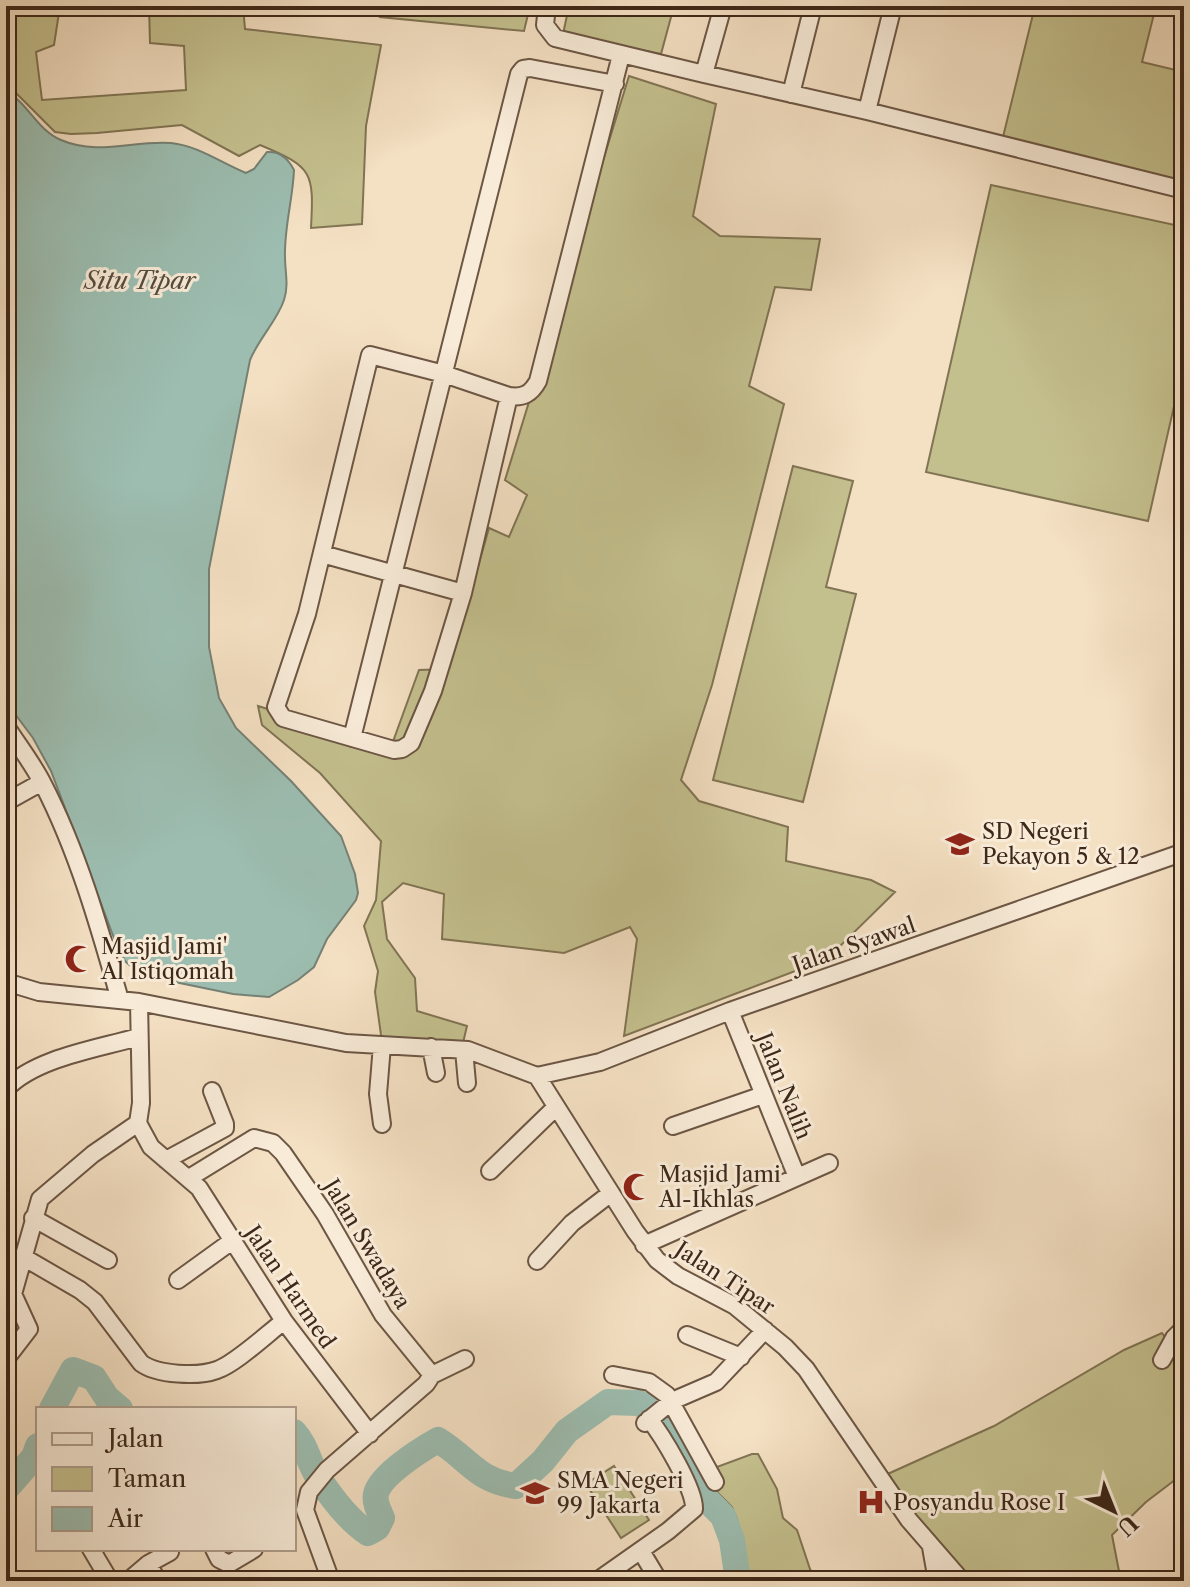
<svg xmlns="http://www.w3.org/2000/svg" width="1190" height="1587" font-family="'Libre Caslon Text',serif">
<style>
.green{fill:#c4c08e;stroke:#817454;stroke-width:2}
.water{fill:#9cbdb0;stroke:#768174;stroke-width:2}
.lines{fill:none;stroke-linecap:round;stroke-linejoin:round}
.river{stroke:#9cbdb0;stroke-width:26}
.street-casing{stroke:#6c5644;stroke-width:20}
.street{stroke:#f8ebd8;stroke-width:16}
.labels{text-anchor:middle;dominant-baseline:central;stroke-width:6;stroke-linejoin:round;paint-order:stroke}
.poi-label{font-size:22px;fill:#3e2819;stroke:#f8ebd8;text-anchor:start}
.street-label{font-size:22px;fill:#3e2819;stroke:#f8ebd8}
.water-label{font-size:24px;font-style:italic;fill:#564d3f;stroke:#f8ebd8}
</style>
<rect width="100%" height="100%" fill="#f4e0c3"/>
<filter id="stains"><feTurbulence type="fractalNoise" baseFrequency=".0025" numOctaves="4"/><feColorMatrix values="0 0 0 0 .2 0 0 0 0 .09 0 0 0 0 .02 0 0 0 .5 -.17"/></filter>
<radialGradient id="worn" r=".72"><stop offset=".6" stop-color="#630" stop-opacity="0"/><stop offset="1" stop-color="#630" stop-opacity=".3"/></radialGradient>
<path class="green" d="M6,6H60L54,45L36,52L42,100L186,90L184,46L150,43L149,6H243L245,29L381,45L366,126L362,224L311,228C314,172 313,167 260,145L239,156L182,125L97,133L71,134L55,132L12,89L6,88Z
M383,6H530L524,31L380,17Z
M569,6H674L661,54L563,34Z
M1035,6H1156L1142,62L1184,72V183L1003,137Z
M629,76L716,104L693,216L720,236L820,239L811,290L775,287L749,386L784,404L712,685L681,780L699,801L788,827L786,861L871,880L895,892L827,959L624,1036L637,939L630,927L564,953L442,939L444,894L403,883L382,902L387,939L415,978L417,1011L467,1026L462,1047L382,1042L375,992L378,971L364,926L376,900L381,841L320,773L262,725L258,706L391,747L419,670L449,669L489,528L509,537L527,495L505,480Z
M991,185L1184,227V362L1148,521L926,472Z
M793,466L853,481L826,587L856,594L803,802L713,780Z
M1162,1333L1184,1362V1473L1146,1502L1112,1535L1119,1571L1102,1581H963L881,1477L994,1426L1124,1350Z
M752,1454H758L777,1489L783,1518L797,1530L810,1569L817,1581H748L737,1519L732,1507L718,1493L706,1471Z
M614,1466L649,1520L621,1538L586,1484Z"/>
<path class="water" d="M6,91C28,103 37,130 61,140C98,156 134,140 171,143C199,146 221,163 246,173L254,169L267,152C280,151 288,158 294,170C293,198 284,228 285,257C285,272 289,285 284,300C277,321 259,338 250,360L209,569V647L219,698L236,728L291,781L341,836L355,874L358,893L356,900L327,939L314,967L298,980L269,997L233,994L141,975L125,961L117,946L51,771L33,738L6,702Z"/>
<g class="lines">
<path class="river" d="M52,1409L73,1370L94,1378L107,1398L120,1409
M294,1432C307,1446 308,1462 318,1477C331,1497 348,1520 368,1533L377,1528L382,1518C379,1511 374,1502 376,1494C380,1475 422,1449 438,1440C469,1459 477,1481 516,1486L543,1461L567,1431L608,1402L638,1403L659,1413L676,1434L698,1491L723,1516L732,1540L738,1581
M6,1489L34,1457L38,1446"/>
<defs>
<path id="street" d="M547,6L545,25L555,38L704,74
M723,6L704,74L867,111L1184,190
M791,94L813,6
M867,111L893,6
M509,396L444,374L370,355L307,614L276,707L283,718L394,750L402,749L411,743L433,691L463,593L509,396C523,398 531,394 538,381L621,55
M322,554L463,593
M6,726C18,745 33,764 43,784C78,852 99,926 120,1000
M352,738L519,74L523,69L530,68L615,84
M6,802L42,782
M6,982L39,992L139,1002L346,1043L468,1050L537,1076
M139,1002L141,1103L138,1123L151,1147L199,1188L284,1321L370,1434
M730,1011L797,1177
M382,1045L378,1094L382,1124
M431,1047L436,1073
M464,1050L467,1083
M537,1076L600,1062L730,1011L1184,852
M537,1076L635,1231L657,1260L678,1276L735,1306L785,1347L806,1369L909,1520L962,1581
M6,1089C35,1058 97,1049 138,1037
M673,1126L763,1095
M166,1160L225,1128V1124L212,1091
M490,1171L556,1107
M189,1178L254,1138L273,1143L283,1153L325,1214L383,1315L432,1375L426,1384L327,1470L309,1492L305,1510L331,1581
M33,1218L108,1260
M644,1245L829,1163
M23,1257L80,1290L95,1302L141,1363C157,1375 198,1377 217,1370C235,1364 267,1334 284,1321
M537,1261L572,1223L611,1193
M178,1280L232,1241
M687,1335L741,1357
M6,1359L29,1329L13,1294L40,1199L93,1154L138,1123
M1162,1360L1174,1338L1184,1328
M432,1375L465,1359
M613,1375L649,1382L667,1395L715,1482
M645,1423L672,1401L716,1382L765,1330
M931,1547L937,1581
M91,1549L110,1581
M214,1549L219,1559L229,1564L254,1549
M641,1551L659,1581
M128,1581L148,1564
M158,1581L148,1564L170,1552L168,1549
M597,1581L668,1531L694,1509C695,1489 662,1435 649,1419"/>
</defs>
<use href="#street" class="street-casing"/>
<use href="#street" class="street"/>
</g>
<defs>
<symbol id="school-bare" viewBox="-9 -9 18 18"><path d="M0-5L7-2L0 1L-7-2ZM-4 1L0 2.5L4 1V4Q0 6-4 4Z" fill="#8f2418" stroke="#f8ebd8" stroke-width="2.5" paint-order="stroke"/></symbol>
<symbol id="mosque-bare" viewBox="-9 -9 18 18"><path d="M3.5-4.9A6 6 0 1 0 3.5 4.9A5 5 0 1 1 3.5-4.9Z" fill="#8f2418" stroke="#f8ebd8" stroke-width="2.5" paint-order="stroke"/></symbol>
<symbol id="hospital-bare" viewBox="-9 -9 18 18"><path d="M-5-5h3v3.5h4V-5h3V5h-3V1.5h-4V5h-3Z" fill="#8f2418" stroke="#f8ebd8" stroke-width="2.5" paint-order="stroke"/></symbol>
</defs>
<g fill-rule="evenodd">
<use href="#school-bare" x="940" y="824" width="40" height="40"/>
<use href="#mosque-bare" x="59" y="939" width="40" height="40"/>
<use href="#mosque-bare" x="617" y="1167" width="40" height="40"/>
<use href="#school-bare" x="515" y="1473" width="40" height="40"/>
<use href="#hospital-bare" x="851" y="1482" width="40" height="40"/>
</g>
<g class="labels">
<g class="poi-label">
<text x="982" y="831">SD Negeri<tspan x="982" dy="25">Pekayon 5 &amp; 12</tspan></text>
<text x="101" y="946">Masjid Jami'<tspan x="101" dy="25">Al Istiqomah</tspan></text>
<text x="659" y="1174">Masjid Jami<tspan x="659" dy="25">Al-Ikhlas</tspan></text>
<text x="557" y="1480">SMA Negeri<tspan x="557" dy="25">99 Jakarta</tspan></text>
<text x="893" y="1502">Posyandu Rose I</text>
</g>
<g class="street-label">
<text transform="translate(854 945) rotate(-19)">Jalan Syawal</text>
<text transform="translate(784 1086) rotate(68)">Jalan Nalih</text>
<text transform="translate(367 1244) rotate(59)">Jalan Swadaya</text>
<text transform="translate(725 1278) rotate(33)">Jalan Tipar</text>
<text transform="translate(290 1287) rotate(56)">Jalan Harmed</text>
</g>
<g class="water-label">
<text x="140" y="280">Situ Tipar</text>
</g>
</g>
<rect width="1190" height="1587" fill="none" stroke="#f4e0c3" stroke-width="32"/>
<rect x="8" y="8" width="1174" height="1571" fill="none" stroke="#3e2819" stroke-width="4"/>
<rect x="16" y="16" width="1158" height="1555" fill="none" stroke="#3e2819" stroke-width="2"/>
<rect x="36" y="1407" width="260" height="144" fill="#f8ebd8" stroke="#ae9d8c" stroke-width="2"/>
<rect x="52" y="1433" width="40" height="12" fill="#f8ebd8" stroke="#ae9d8c" stroke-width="2"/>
<text x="108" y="1447" font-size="24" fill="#3e2819">Jalan</text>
<rect x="52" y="1467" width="40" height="24" fill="#c4c08e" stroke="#ae9d8c" stroke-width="2"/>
<text x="108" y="1487" font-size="24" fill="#3e2819">Taman</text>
<rect x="52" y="1507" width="40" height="24" fill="#9cbdb0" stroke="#ae9d8c" stroke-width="2"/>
<text x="108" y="1527" font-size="24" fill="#3e2819">Air</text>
<g transform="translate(1114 1511) rotate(137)" stroke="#f8ebd8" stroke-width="6" paint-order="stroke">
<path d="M0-6L14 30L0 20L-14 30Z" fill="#3e2819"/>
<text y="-12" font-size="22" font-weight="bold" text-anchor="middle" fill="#3e2819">U</text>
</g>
<rect width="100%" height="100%" filter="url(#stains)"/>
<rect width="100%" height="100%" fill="url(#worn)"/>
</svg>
